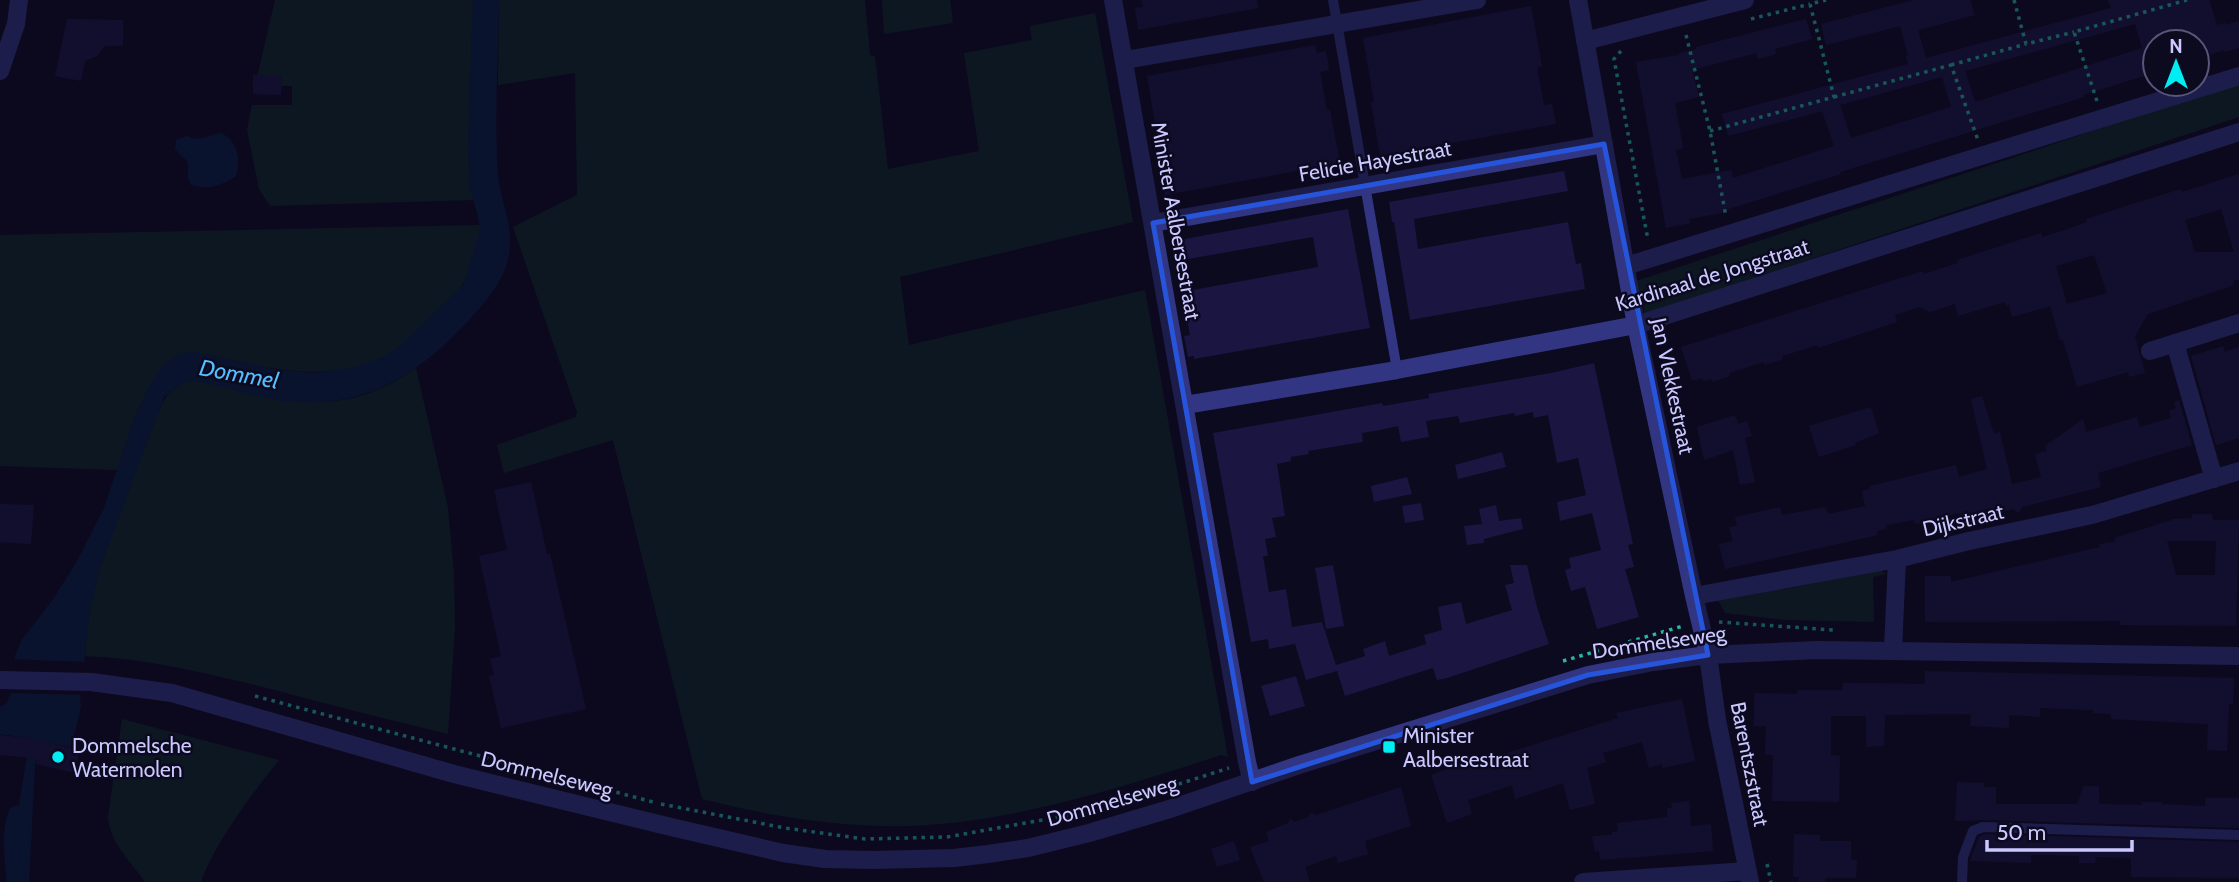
<svg xmlns="http://www.w3.org/2000/svg" width="2239" height="882" font-family="Cabin,sans-serif">
<style>
.green{fill:#0d2926}
.water{fill:#072141}
.pier{fill:#0c0a1f}
.building{fill:#1a1541;fill-rule:evenodd}
.lines{fill:none;stroke-linecap:round;stroke-linejoin:round}
.path{stroke:#23b8a3;stroke-width:3.5;stroke-dasharray:3.5 5;stroke-linecap:butt}
.service{stroke:#313582;stroke-width:10}
.minor{stroke:#313582;stroke-width:18}
.tertiary{stroke:#313582;stroke-width:18}
.marked{fill:none;stroke:#2654da;stroke-width:5;stroke-linejoin:round}
.poi-dot{fill:#00eef3;stroke:#0c0a1f;stroke-width:2.5}
.labels{text-anchor:middle;dominant-baseline:central;stroke-width:5;stroke-linejoin:round;paint-order:stroke}
.street-label{font-size:21px;fill:#cac8ff;stroke:#0c0a1f}
.poi-label{font-size:21px;fill:#cac8ff;stroke:#0c0a1f;text-anchor:start}
.water-label{font-size:23px;font-style:italic;fill:#56beff;stroke:#0c0a1f}
</style>
<rect width="100%" height="100%" fill="#0c0a1f"/>
<path class="green" d="M275,0H473L468,149L470,189L474,200L270,206L259,189L247,130L252,105H292V86H255Z
M499,0H865L870,55L875,56L888,169L979,151L964,53L1032,40L1030,26L1095,13L1133,222L900,277L909,345L1145,290L1228,757L1221,755C1113,790 994,829 880,826C818,824 761,814 702,799L613,440L504,473L497,445L576,417L577,412L513,227L577,195L575,73L498,85Z
M882,0H950L953,23L884,34Z
M2239,82V117L1645,314L1636,281L2006,160Z
M480,225C480,240 471,268 464,282C459,292 447,301 439,309C422,326 403,348 381,358C321,386 257,365 196,352L150,385L136,414L117,470L0,466V235Z
M416,368L448,508L454,574L455,628L448,734C399,722 350,710 301,697C232,679 157,659 85,656L90,608L99,570L156,418C165,396 169,388 192,380C278,397 335,425 416,368Z
M1879,569L1886,574L1873,577L1874,622L1785,620L1725,613L1718,600L1801,586Z
M122,719L279,760C253,792 214,844 201,882H145C131,861 110,844 108,817Z"/>
<path class="water" d="M473,0H499C498,58 494,118 498,176C501,203 514,226 509,254C504,283 483,305 464,325C417,376 362,408 291,402C259,399 224,386 192,380L177,386L164,397L99,570L90,608L80,699L81,707L71,747L40,741L35,765L29,882H7C5,859 0,827 11,807L19,805L30,738L0,734V707L7,703L11,692L15,656L21,641L54,598L76,563L104,508L136,414L150,385L163,365L180,353L196,352L279,370L314,373L351,368L382,358L400,346L464,284L480,229L478,216L470,189L468,149Z
M221,133C237,140 241,159 236,176C219,186 211,190 191,185L188,178V162L175,149L176,140L187,136C199,143 208,135 221,133Z"/>
<path class="pier" d="M11,659L88,662L84,695L7,693Z"/>
<path class="building" d="M1141,0H1257L1258,8L1138,30L1135,8L1143,7Z
M1914,0H1970L1975,15L1918,30L1926,58L2111,8L2108,0H2209L2217,25L2225,23L2226,25L2239,21V48L2225,52L2224,50L2197,59V42H2155V76H2151L2150,74L2083,95L2084,97L1840,172L1841,174L1722,211V213L1689,219L1690,223L1666,228L1636,62L1679,55V53L1696,49V47L1806,19L1812,39L1775,49L1776,54L1758,59L1756,53L1692,70L1699,97L1675,103L1683,148L1676,150L1682,179L1731,170L1733,178L1834,146L1822,111L1728,136L1722,114L1908,64L1906,56L1908,55L1900,26L1826,45L1821,24ZM2135,24L2142,48L1975,102L1965,71ZM1942,77L1951,107L1851,138L1840,105Z
M1531,6L1542,66L1537,67L1544,105L1552,104L1556,124L1380,156L1371,102H1374L1363,38Z
M67,19L123,20V46H105L97,56L85,61L81,81L55,76Z
M1315,45L1317,53L1326,51L1329,70L1320,72L1327,110H1330L1340,163L1165,195L1155,141H1158L1147,76Z
M253,75L282,76L281,95L253,94Z
M1564,171L1568,191L1414,219L1418,249L1568,222L1576,264L1581,263L1585,289L1410,320L1394,222H1392L1389,202Z
M2239,174V279L2233,281L2234,285L2148,314L2135,336L2145,373L2129,377L2128,372L2077,387L2063,340H2060L2050,306L2012,317L2009,305L2006,306L2005,302L1958,316L1955,304L1930,312L1920,307L1895,315L1897,322L1818,348L1817,345L1799,351L1782,356L1783,359L1765,365L1764,362L1729,373L1730,376L1712,382L1711,379L1703,381L1702,378L1692,381L1681,347L1923,271L1924,274L1958,263L1957,260L2041,233L2042,237L2068,229L2087,222L2086,219L2142,201L2181,189L2182,192ZM2221,209L2234,252H2195L2185,220ZM2094,255L2107,293L2067,304L2056,266Z
M1348,209L1370,328L1194,359V356L1188,357L1184,336L1190,335L1182,292L1318,267L1313,237L1177,261L1173,241Z
M2223,346L2225,352L2239,347V438L2216,445L2191,356Z
M1594,363L1633,544L1628,545L1634,567L1625,569L1639,617L1597,629L1585,587L1571,591L1565,570L1571,568L1569,558L1601,550L1592,513L1560,521L1557,502L1586,495L1578,458L1557,463L1548,415L1534,418L1533,412L1515,416L1514,413L1460,423L1458,416L1426,421L1429,437L1401,442L1398,426L1380,430L1362,433L1363,442L1308,451L1309,454L1291,457V461L1277,464L1285,516L1272,518L1276,537L1265,539L1268,556H1263L1269,592L1286,589L1292,627L1322,622L1336,665L1365,656L1363,649L1385,641L1389,656L1426,644L1424,635L1442,630L1438,607L1461,602L1466,624L1512,610L1505,585L1514,583L1510,565H1527L1537,607L1549,644L1447,678L1437,680L1433,668L1345,696L1337,671L1306,680L1295,644L1269,649L1268,639L1251,642L1213,433L1382,403L1383,406L1429,398L1428,394L1551,373Z
M1982,396L1994,434L2000,432L2012,484L2041,477L2035,454L2047,451L2045,446L2083,419L2086,432L2137,417L2140,427L2171,418L2169,411L2176,408L2174,402L2179,400L2192,445L2098,473L2101,487L2022,507L2019,513L2013,509L1991,514L1990,508L1962,517L1959,513L1915,524L1914,520L1886,525L1887,529L1877,531L1878,535L1725,569L1719,544L1733,541L1729,527L1737,526L1735,517L1780,507L1782,515L1826,507L1828,514L1865,506L1862,491L1870,489V486L1956,465L1959,477L1987,469L1971,399Z
M1871,407L1879,433L1855,443L1856,445L1819,457L1809,426Z
M1735,415L1738,424L1747,421L1752,436L1745,438L1755,482L1740,485L1733,450L1704,460L1697,427Z
M1502,452L1506,467L1458,479L1455,465Z
M1407,477L1412,494L1374,502L1371,486Z
M531,482L547,554H550L586,709L501,728L489,676L494,675L490,659L501,656L479,556L507,550L494,490Z
M1421,503L1424,520L1405,523L1402,506Z
M0,504L34,505L31,544L0,542Z
M1496,505L1499,521L1521,518L1523,529L1484,539V543L1467,545L1464,526L1482,524L1479,509Z
M2192,514H2212L2213,520H2239L2236,626L2120,625V621L1925,622V576H1951V582L2100,547L2099,544L2115,542L2114,538L2172,520V519L2192,518ZM2167,541H2216L2215,575H2176Z
M1333,565L1344,626L1326,629L1315,568Z
M1925,671L2234,678L2233,704H2229L2227,751L2207,750L2208,724L2111,719V714L2093,713V710L2040,708V717L2009,715V728L1970,726L1971,714L1885,715L1884,746L1866,747V716H1831V755L1840,756L1839,802L1772,801L1773,755H1765L1766,726H1754V693L1797,694V690H1843V683L1925,684Z
M1296,676L1305,706L1270,716L1261,686Z
M1682,699L1695,761L1663,768L1662,764L1649,768L1642,742L1603,753L1606,762L1587,768L1595,804L1570,810L1563,783L1515,799L1512,785L1468,800L1472,814L1447,823L1431,775L1460,764L1466,766L1618,718L1616,713Z
M0,735L29,738L79,750L75,773L36,764L37,758L0,755Z
M1957,782L1984,783V787H1996V804H2077L2084,786H2099V804L2142,805V802H2162V804L2205,806V798H2239V828L1983,820L1955,821Z
M1401,787L1411,826L1365,841L1368,854L1338,863L1336,856L1305,867L1310,882H1264L1250,847L1269,841L1266,832L1288,823L1290,819L1295,822L1308,817L1311,812L1316,815Z
M1689,801L1691,826L1711,824L1713,851L1600,860L1599,851L1595,852L1592,836L1612,835V832L1618,831L1617,823L1667,817V808H1672L1671,803Z
M1794,834L1820,835V841H1851V860H1857L1856,878H1825V882H1799V877H1793Z
M1984,834L2239,842V878L2131,877V858L2096,857L2095,863H2079V856L2048,855H2031V863L1970,861L1979,837Z
M1234,841L1240,860L1217,867L1211,849Z"/>
<g class="lines">
<path class="path" d="M2014,0L2026,44L2074,32
M1751,19L1810,4
M1686,35L1710,131L1726,217
M1621,51L1614,59L1648,240
M1951,65L2026,44
M1834,97L1951,65L1978,140
M2097,101L2074,32L2187,0
M1710,131L1834,97L1810,4L1826,0
M1719,622L1833,630
M1563,661L1683,626
M255,696L653,802
M661,804L785,828L865,839L947,837L1076,814L1135,798L1229,768
M1767,864L1771,882"/>
<path class="service" d="M1333,0L1397,370
M1962,882L1963,857L1973,831L1983,827L2239,835"/>
<path class="minor" d="M1113,0L1247,762L1252,782
M1578,0L1636,325L1694,596L1708,655L1717,720L1750,882
M1585,41L1745,0
M1125,60L1477,0
M0,71L16,24L19,0
M1153,223L1604,144
M1626,266L2239,76
M2175,343L2214,479
M2150,351L2239,323
M1185,405L1397,370L1636,325L2239,132
M1694,596L1897,559L1969,541L2092,515L2239,471
M1893,650L1897,559
M1583,882L1748,871"/>
<path class="tertiary" d="M0,680L91,682L172,693L454,774L671,827L783,853L825,859L873,860L954,858L988,854L1028,848L1089,833L1173,808L1299,765L1588,675L1653,662L1708,655L1818,650L2239,656"/>
</g>
<path d="M0 0H2239V882H0ZM1604,144L1708,655L1588,675L1252,782L1153,223Z" fill="#0c0a1f" fill-opacity=".55" fill-rule="evenodd"/>
<path class="marked" d="M1604,144L1708,655L1588,675L1252,782L1153,223Z"/>
<g class="poi-dot">
<rect x="1382" y="740" width="14" height="14" rx="3.5"/>
<circle cx="58" cy="757" r="7"/>
</g>
<g class="labels">
<g class="street-label">
<text transform="translate(1375 161) rotate(-10)">Felicie Hayestraat</text>
<text transform="translate(1176 221) rotate(80)">Minister Aalbersestraat</text>
<text transform="translate(1712 275) rotate(-17)">Kardinaal de Jongstraat</text>
<text transform="translate(1673 386) rotate(78)">Jan Vlekkestraat</text>
<text transform="translate(1963 520) rotate(-13)">Dijkstraat</text>
<text transform="translate(1659 642) rotate(-8)">Dommelseweg</text>
<text transform="translate(1750 764) rotate(79)">Barentszstraat</text>
<text transform="translate(547 774) rotate(14)">Dommelseweg</text>
<text transform="translate(1112 801) rotate(-16)">Dommelseweg</text>
</g>
<g class="poi-label">
<text x="1403" y="735">Minister<tspan x="1403" dy="24">Aalbersestraat</tspan></text>
<text x="72" y="745">Dommelsche<tspan x="72" dy="24">Watermolen</tspan></text>
</g>
<g class="water-label">
<text transform="translate(239 374) rotate(10)">Dommel</text>
</g>
</g>
<g transform="translate(2176 63)"><circle r="33" fill="#0c0a1f" stroke="#585679" stroke-width="2"/>
<path d="M0-5L12 26L0 18L-12 26Z" fill="#00eef3"/>
<text y="-10" font-size="19" font-weight="bold" text-anchor="middle" fill="#cac8ff">N</text>
</g>
<path d="M1987 840v10h145v-10" fill="none" stroke="#cac8ff" stroke-width="3.5"/>
<text x="1997" y="840" font-size="21" fill="#cac8ff" stroke="#0c0a1f" stroke-width="5" paint-order="stroke">50 m</text>
</svg>
